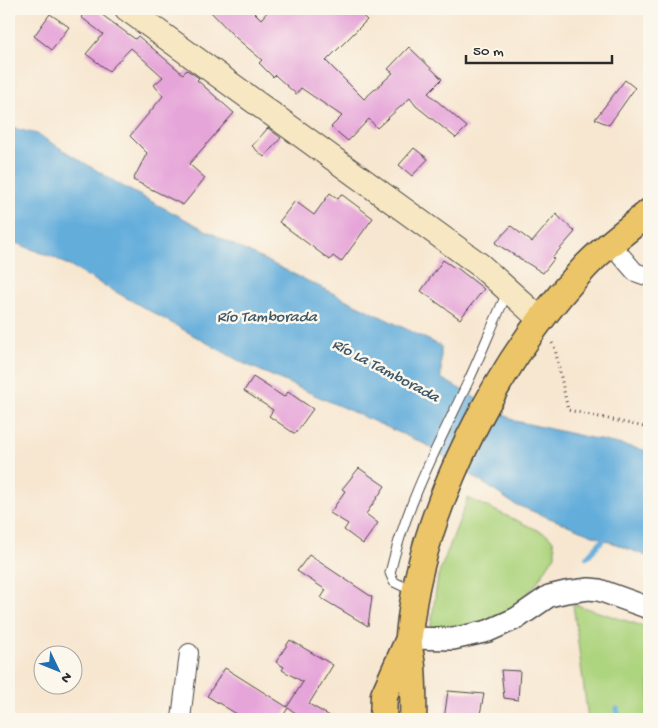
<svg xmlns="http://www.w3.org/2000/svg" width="658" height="728" font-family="'Gochi Hand',sans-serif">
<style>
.green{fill:#add47e;stroke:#6c8054}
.water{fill:#63addb;stroke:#476c83}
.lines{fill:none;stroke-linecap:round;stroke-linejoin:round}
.stream{stroke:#63addb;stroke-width:5.5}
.building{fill:#e6a5d9}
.service-casing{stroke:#4a4744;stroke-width:11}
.minor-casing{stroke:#4a4744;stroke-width:20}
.tertiary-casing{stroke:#4a4744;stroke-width:24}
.secondary-casing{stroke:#4a4744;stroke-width:26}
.primary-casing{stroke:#4a4744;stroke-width:29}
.path{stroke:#4a4744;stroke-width:3;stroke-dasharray:1 4;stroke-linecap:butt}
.service{stroke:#fff;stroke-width:9}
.minor{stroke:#fff;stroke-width:18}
.tertiary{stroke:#fff;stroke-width:21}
.secondary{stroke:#f7e8c3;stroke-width:24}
.primary{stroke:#ecc569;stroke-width:26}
.labels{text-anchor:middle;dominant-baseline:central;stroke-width:5;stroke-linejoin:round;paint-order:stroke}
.water-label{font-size:16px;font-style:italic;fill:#3f5869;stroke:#fbf7ec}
</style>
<rect width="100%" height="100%" fill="#fbf7ec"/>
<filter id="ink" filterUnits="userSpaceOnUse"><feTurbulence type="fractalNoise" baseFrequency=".02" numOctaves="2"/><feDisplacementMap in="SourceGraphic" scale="10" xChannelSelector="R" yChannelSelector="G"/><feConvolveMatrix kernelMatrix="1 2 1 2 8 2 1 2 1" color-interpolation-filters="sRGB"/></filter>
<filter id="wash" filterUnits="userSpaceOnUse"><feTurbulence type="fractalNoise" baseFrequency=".0096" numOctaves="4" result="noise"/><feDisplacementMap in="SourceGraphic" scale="20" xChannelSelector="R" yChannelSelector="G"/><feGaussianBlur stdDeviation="1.12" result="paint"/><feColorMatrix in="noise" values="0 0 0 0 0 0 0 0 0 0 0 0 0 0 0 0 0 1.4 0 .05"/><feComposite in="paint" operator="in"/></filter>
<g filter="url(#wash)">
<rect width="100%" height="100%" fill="#f7e7d1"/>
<path class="green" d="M468,498L548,535L553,541L555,548V555L534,587L510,612L457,630H434L431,626L438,576Z
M573,604L649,628V719H588Z"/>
<path class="water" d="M9,127L37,134L124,187L236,246L441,346V378L515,421L649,451V557L514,504L427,445L243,363L55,258L13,242L9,244Z"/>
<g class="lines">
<path class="stream" d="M587,557L607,535
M617,709L619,719"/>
</g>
<g id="blocks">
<path class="building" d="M90,9H94L135,39L138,36L183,74L187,70L199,78L197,80L234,113L189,164L205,178L183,205L133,180L147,153L130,136L163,96L154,85L163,77L131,48L109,71L86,54L103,34L81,17Z
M208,9H251L261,19L270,9H355L367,20L326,61L364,99L393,73L388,69L409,47L442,79L428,93L467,127L456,138L416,106L410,98L377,128L369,119L348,141L331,127L342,116L301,88L296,94L275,75L273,77L259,63L262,60L235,37Z
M50,14L69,27L52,50L34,36Z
M625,80L635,88L609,125L595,119Z
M268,128L281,138L264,157L252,146Z
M414,148L428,159L412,176L399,165Z
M330,193L338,199L341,194L373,218L341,262L333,256L330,260L279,222L295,201L314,215Z
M556,214L575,232L552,258L554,259L543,273L495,243L511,226L532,242Z
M443,260L455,268L456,267L484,289L460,319L421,291Z
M253,377L284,397L288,392L313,409L295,434L269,416L273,410L244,391Z
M359,468L385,486L366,514L378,523L363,544L344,530L348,524L330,513L345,491L342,489Z
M309,555L372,597L368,626L321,598L326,590L297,571Z
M290,640L333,665L309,704L335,719H305L288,708L281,719H245L207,696L225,668L287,707L303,682L282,670L284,667L276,662Z
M501,670L520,671L518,700L504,698Z
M448,691L484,694L479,719H444Z"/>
</g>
</g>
<g filter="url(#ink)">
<use href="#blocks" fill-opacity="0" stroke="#4a4744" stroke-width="1"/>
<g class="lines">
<defs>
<path id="service" d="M413,591L394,582L390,573C406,505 438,445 468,382C482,352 494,321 508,291"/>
<path id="minor" d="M611,244L635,272L649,277
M181,719L189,653"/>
<path id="tertiary" d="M409,638L453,639L488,631L517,618L549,596L566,592L589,589L599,590L649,608"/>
<path id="secondary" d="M127,9L480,265L541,320"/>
<path id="primary" d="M383,719L384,695L408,641
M413,719C414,701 413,684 412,666C411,657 408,646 409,636C420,509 499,358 586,266C605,246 628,230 649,212"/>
</defs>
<use href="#service" class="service-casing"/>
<use href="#minor" class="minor-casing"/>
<use href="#tertiary" class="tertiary-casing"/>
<use href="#secondary" class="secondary-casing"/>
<use href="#primary" class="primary-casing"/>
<path class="path" d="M552,343L555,349L568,410L649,428"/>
<use href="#service" class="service"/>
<use href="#minor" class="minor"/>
<use href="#tertiary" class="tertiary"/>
<use href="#secondary" class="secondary"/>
<use href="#primary" class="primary"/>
</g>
</g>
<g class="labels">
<g class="water-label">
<text x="267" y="318">Río Tamborada</text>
<text transform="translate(385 372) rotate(28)">Río La Tamborada</text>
</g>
</g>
<rect width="658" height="728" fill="none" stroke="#fbf7ec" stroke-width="30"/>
<g transform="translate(58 670) rotate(133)"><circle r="24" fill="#fbf7ec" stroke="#a8a59f"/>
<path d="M0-4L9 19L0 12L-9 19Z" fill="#1f6fb2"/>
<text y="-8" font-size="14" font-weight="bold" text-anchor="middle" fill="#2b2b2b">N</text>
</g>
<path d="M466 55v8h146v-8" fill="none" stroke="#2b2b2b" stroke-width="2.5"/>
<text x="473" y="55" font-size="15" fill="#2b2b2b" stroke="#fbf7ec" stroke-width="4" paint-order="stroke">50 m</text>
</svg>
